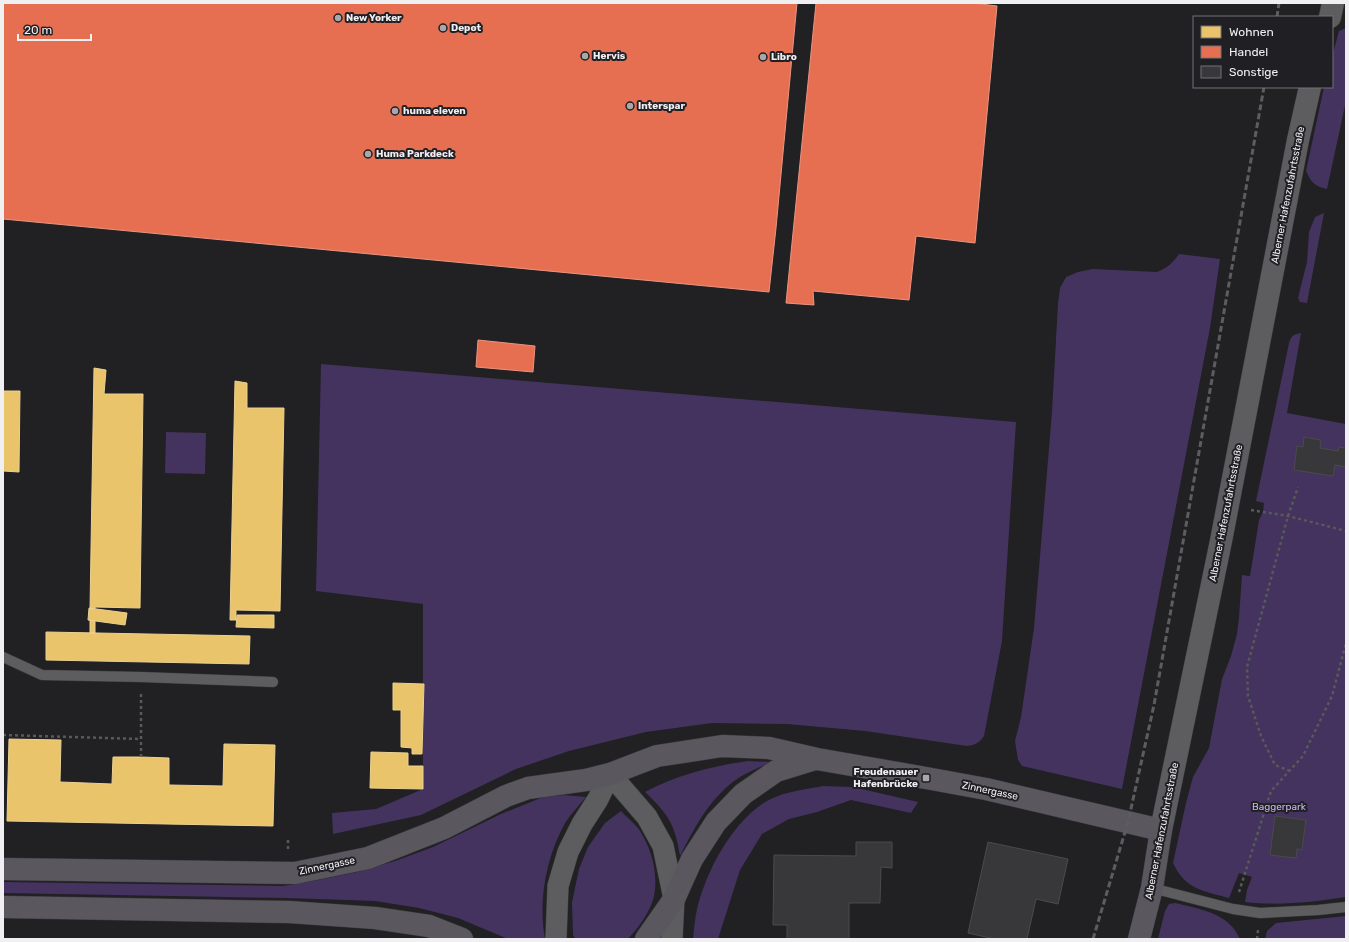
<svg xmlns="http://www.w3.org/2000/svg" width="1349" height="942" font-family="Rubik,sans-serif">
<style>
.green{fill:#43335e}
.homes{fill:#e9c46a;stroke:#ebd193}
.shops{fill:#e76f51;stroke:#ea9581}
.building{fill:#383739;stroke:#4b4a4c}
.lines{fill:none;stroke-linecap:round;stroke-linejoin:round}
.service-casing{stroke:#3c3b3e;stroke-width:11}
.minor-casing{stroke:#3c3b3e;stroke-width:22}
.tertiary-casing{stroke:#3c3b3e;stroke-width:23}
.secondary-casing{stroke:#3c3b3e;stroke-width:23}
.path{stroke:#59595a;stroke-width:2.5;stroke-dasharray:3 3;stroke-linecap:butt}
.service{stroke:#5d5d5f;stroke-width:10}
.minor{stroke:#5d5d5f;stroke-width:21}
.tertiary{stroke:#5d5d5f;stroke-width:22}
.secondary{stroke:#5a585e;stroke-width:22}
.rail{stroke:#5d5c5e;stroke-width:3;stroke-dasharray:6 3;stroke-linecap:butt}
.poi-dot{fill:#a8a7aa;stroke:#201f24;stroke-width:1.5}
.labels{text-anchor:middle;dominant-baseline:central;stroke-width:4;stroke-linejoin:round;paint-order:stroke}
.poi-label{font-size:10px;font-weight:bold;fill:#f0eff2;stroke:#201f24;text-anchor:start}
.street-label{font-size:10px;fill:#f0eff2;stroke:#201f24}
.park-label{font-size:10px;fill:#cab5f6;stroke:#201f24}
</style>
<rect width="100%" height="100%" fill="#212023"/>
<path class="green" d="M1346,28V101L1327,189C1314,186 1311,182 1306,171L1324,87H1332V57L1339,31Z
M1324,213L1307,303L1300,302L1298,298L1307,262L1309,232L1315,217Z
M1179,254L1220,259L1210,328L1122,789L1022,766L1018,760L1015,741L1021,717L1034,628L1052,412L1058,303L1060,288L1066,277L1078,272L1093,269L1157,272C1167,268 1173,263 1179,254Z
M1301,333L1287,413L1346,424V897C1313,902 1279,906 1245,902L1247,890L1252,877L1239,873L1229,898C1203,891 1185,889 1173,863L1186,803L1193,777L1209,748L1222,679L1231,656L1237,634L1239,617L1242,575L1250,576L1259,520L1263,512L1264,503L1256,501L1289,343C1291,336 1294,334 1301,333Z
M321,364L1016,422L1002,641L984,736C979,743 975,745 967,746L865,731L787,724L712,723L646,732L569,751L516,769L421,815L333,834L332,813L376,809L423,789V604L316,591Z
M166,432L206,433L205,474L165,473Z
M748,761L771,762C761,767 750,771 740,777C710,797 696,825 680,856C675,824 668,814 645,792C677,775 712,766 748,761Z
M823,786L853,787L918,802L911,813L851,800L817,812L789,819L762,834L740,870L718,939H693C694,929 695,918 697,909C706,872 730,826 762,804C779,792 803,790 823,786Z
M564,795L586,797C579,805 571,814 565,823C546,858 538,900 545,939H508L458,918L419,908L375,901L287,898L3,893V882L283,886L313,881L357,872L395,861L433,847L501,814L543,797Z
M621,811C627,818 636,824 640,831C653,851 660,880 652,903C647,916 638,928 628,939H575L573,935L572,902L579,869L588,847L605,823Z
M1175,903C1200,909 1229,913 1240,939H1158L1165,911L1169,904Z
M1346,916V939H1265L1267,931L1276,923Z"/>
<path class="homes" d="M94,368L106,370L104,394H143L140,608L95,607V609H90Z
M235,381L247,383V408H284L280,611L236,610V620H230Z
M3,391H20L19,472L3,471Z
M89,608L127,613L125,625L88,620Z
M237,615H274V628L236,627Z
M90,620L95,621V633H90Z
M46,632L250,636L249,664L46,660Z
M393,683L424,684L422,754H412V748L401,747V710H393Z
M9,739L61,740L60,782L112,784L113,757H141L169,758V785L223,786L224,744L275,745L273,826L7,821Z
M371,752L408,753V766H423V789L370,788Z"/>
<path class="shops" d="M3,3H797L776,228L769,292L3,219Z
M816,3H973L997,6L975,243L916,236L909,300L813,291L814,305L786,303Z
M478,340L535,346L533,372L476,367Z"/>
<path class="building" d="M1304,437L1321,440L1320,448L1338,451L1339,447L1346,448V467L1335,465L1333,476L1294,470L1297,446L1303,447Z
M1275,816L1306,820L1302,850L1297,849L1296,858L1270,855Z
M856,842H892V868L881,867L880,903H849V939H787V925H773L774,855L856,856Z
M988,842L1068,859L1058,904L1036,899L1027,939H995L968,933Z"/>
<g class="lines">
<defs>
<path id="service" d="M3,657L42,675L141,677L273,682
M1152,888L1233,909L1260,913L1318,910L1346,907"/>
<path id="minor" d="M556,939L558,886L568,852L582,824L598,799L610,774L647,817L663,846L674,899L672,939"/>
<path id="tertiary" d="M1330,17L1333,3
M1161,830L1221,541L1298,140L1310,87"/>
<path id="secondary" d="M3,869L295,873L368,858L444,828L506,796L528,788L586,780L610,774L657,756L722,746L769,748L817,759L926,778L986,789L1161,830L1152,888L1139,939
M3,907L289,912L375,918L429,926L462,939
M646,939L674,899L692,859L716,822L743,794L776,771L815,759"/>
</defs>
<use href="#service" class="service-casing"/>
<use href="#minor" class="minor-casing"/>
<use href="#tertiary" class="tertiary-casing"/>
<use href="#secondary" class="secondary-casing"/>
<path class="path" d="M1251,510L1288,516L1346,531
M3,735L141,739
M141,757V694
M1290,771L1275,765L1261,736L1248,696L1247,667L1288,516L1298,487
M288,840V849
M1239,892L1271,791L1303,756L1332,696L1346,643
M1257,939L1258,930"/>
<use href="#service" class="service"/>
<use href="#minor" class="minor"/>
<use href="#tertiary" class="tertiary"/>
<use href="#secondary" class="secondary"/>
<path class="rail" d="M1277,17L1279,3
M1093,939L1128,822L1154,705L1264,87"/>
</g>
<g class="poi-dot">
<circle cx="338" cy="18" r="4"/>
<circle cx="443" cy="28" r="4"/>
<circle cx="585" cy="56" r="4"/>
<circle cx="763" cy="57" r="4"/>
<circle cx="630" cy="106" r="4"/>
<circle cx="395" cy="111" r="4"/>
<circle cx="368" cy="154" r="4"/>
<rect x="922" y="774" width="8" height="8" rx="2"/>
</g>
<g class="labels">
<g class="poi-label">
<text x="346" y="18">New Yorker</text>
<text x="451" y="28">Depot</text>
<text x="593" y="56">Hervis</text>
<text x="771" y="57">Libro</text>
<text x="638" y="106">Interspar</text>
<text x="403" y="111">huma eleven</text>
<text x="376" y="154">Huma Parkdeck</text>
<text x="918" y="772" text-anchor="end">Freudenauer<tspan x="918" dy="12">Hafenbrücke</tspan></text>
</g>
<g class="street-label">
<text transform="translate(1288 195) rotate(-79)">Alberner Hafenzufahrtsstraße</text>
<text transform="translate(1226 513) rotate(-79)">Alberner Hafenzufahrtsstraße</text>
<text transform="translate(990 791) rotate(12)">Zinnergasse</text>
<text transform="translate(1162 831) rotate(-79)">Alberner Hafenzufahrtsstraße</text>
<text transform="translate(327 866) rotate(-12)">Zinnergasse</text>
</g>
<g class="park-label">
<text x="1279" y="807">Baggerpark</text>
</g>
</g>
<rect width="1349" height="942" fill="none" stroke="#f0eff2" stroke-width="8"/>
<rect x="1193" y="16" width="140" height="72" fill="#201f24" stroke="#737276"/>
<rect x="1201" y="26" width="20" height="12" fill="#e9c46a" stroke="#737276"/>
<text x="1229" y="36" font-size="12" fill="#f0eff2">Wohnen</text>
<rect x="1201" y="46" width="20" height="12" fill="#e76f51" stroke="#737276"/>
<text x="1229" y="56" font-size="12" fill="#f0eff2">Handel</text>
<rect x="1201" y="66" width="20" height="12" fill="#383739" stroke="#737276"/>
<text x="1229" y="76" font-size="12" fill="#f0eff2">Sonstige</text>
<path d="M18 34v6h73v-6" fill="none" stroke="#f0eff2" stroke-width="2"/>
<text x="24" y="34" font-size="12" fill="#f0eff2" stroke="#201f24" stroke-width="3" paint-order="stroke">20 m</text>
</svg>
